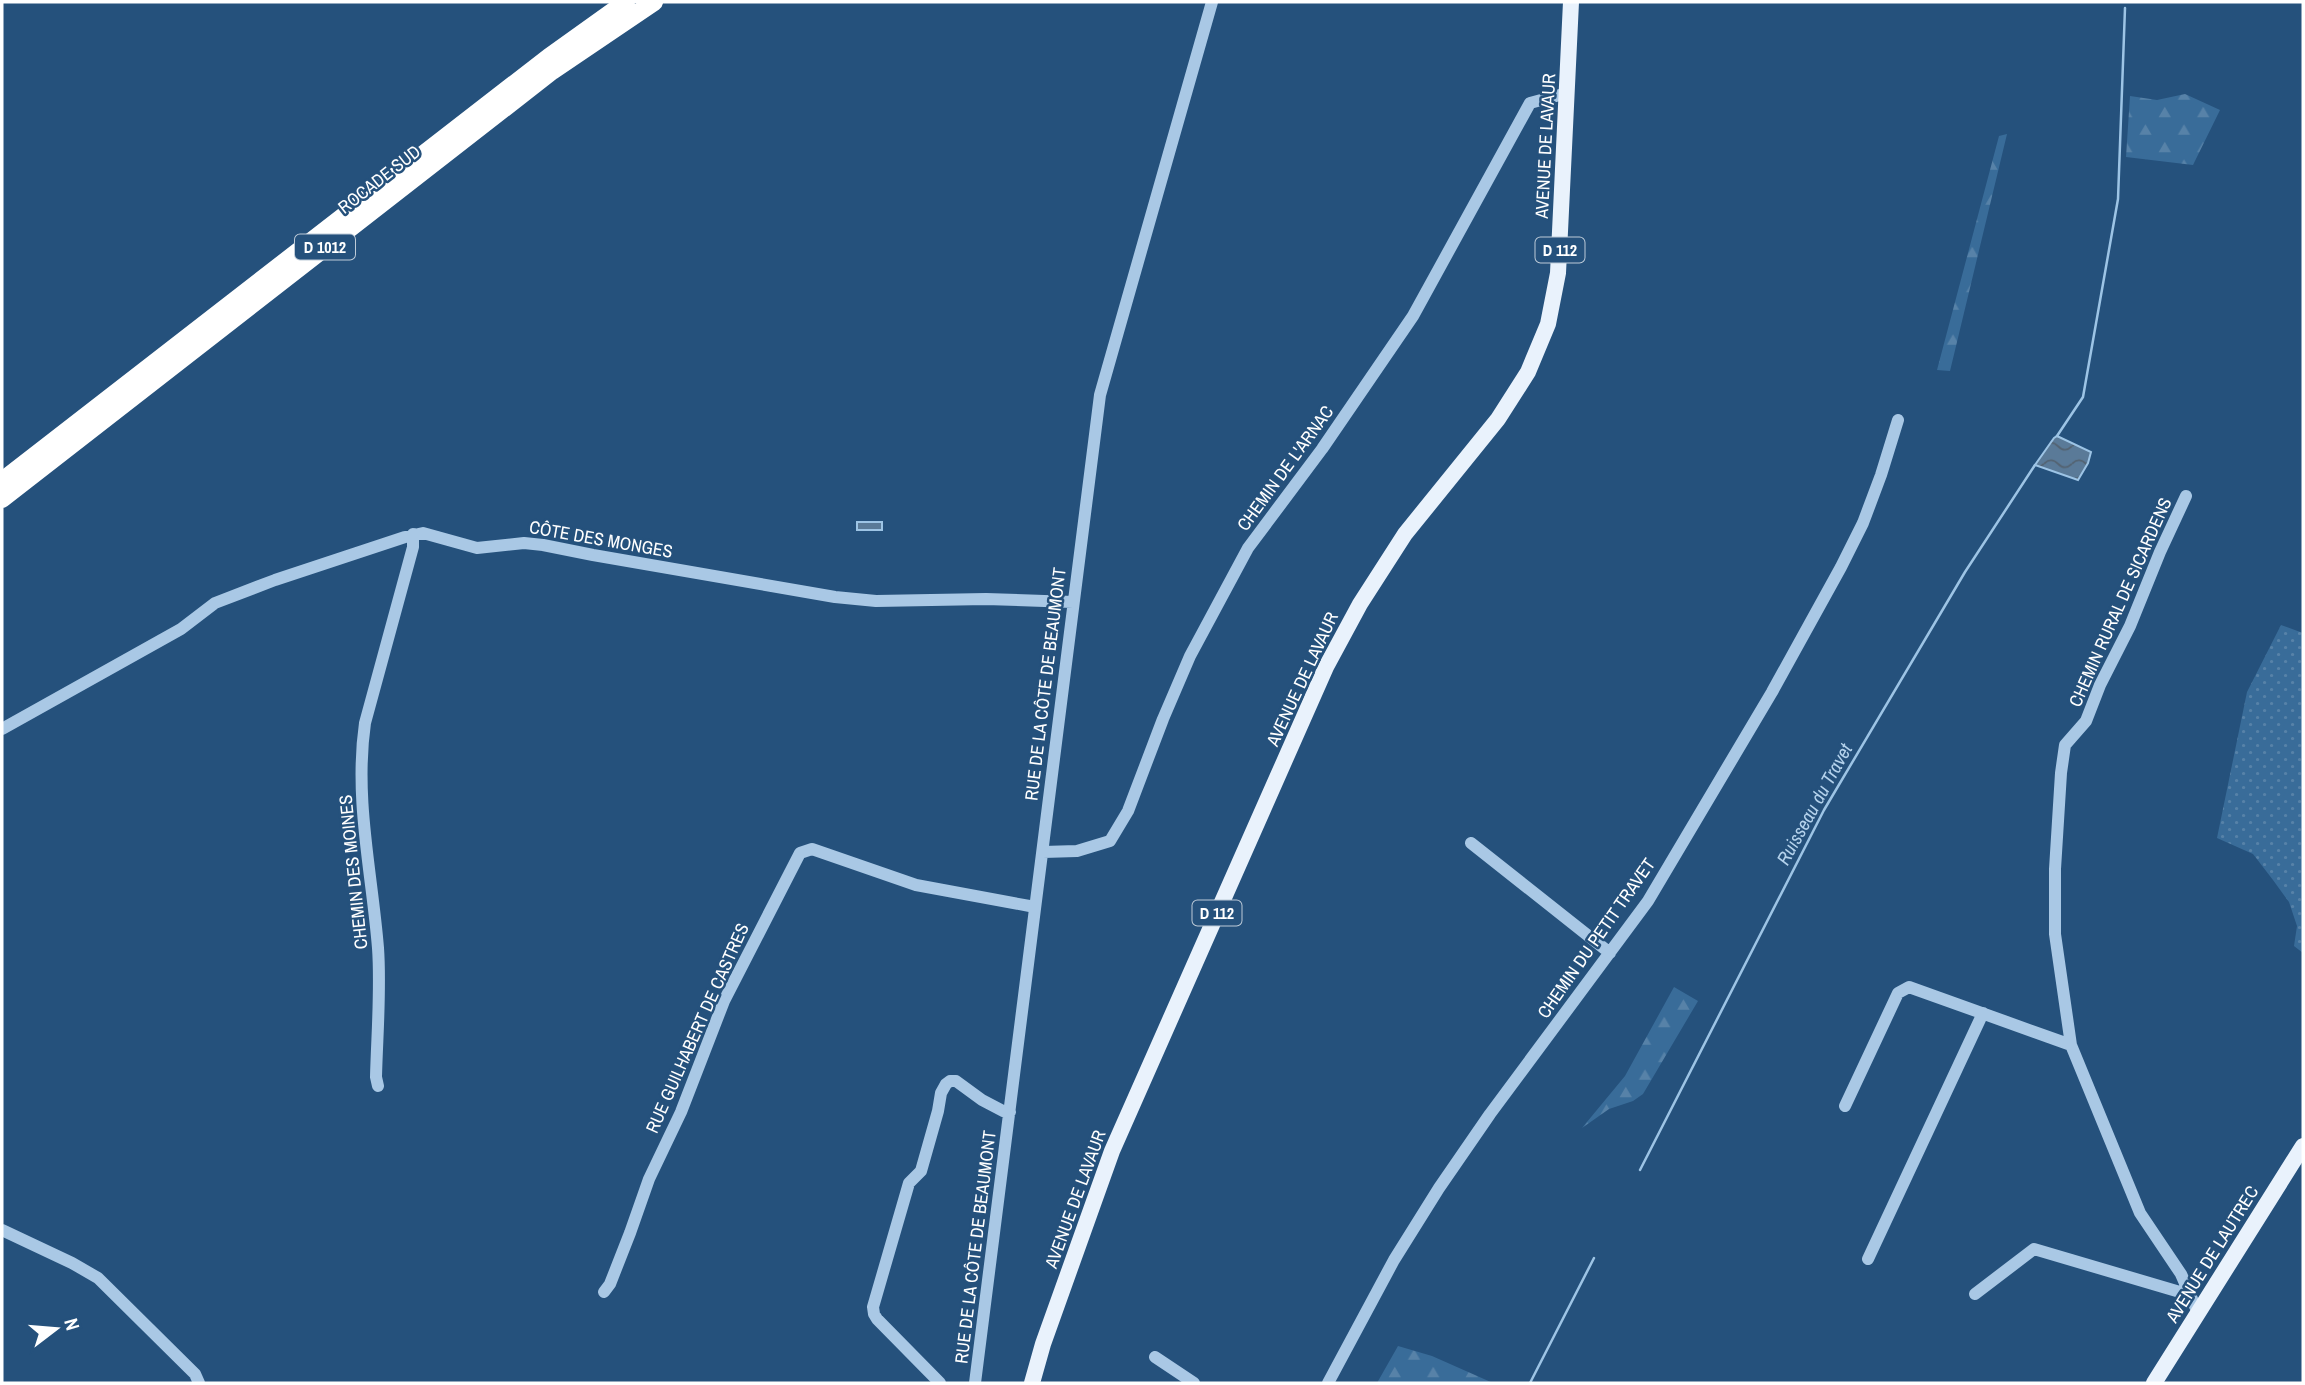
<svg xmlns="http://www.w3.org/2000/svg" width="2305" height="1385" font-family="'Archivo Narrow',sans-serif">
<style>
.grass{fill:url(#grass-dots)}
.forest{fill:url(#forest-firs)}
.water{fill:url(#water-waves);stroke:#9dc4e5;stroke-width:2}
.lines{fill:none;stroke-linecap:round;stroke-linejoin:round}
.stream{stroke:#9dc4e5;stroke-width:2.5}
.minor{stroke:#a9c8e5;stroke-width:12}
.major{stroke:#e9f2fc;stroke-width:16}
.highway{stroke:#fff;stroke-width:18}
.labels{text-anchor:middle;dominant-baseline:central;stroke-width:5;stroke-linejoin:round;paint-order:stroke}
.shield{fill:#25517c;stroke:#becbd8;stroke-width:2}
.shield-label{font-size:16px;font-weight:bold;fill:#fff}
.street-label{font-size:18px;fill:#fff;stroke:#25517c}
.water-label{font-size:19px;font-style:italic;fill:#b4d2ec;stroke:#25517c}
</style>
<defs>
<pattern id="grass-dots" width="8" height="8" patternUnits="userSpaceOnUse" patternTransform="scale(1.75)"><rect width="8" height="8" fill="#396c99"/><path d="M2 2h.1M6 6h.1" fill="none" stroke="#5782a8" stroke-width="1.8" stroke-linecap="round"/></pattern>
<pattern id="forest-firs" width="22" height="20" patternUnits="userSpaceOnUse" patternTransform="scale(1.75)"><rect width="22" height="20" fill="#396c99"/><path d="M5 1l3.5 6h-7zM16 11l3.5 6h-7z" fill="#5782a8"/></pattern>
<pattern id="water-waves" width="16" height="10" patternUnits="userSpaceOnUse" patternTransform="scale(1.75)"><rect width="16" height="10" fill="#5a7a98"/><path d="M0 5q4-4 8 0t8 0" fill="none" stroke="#536372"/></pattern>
</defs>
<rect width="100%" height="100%" fill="#25517c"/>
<path class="grass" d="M2281,625L2303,633V953L2294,946L2297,926L2289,902L2273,880L2253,854L2217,838L2247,692Z"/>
<path class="forest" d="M2185,94L2220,110L2193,165L2126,157L2130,96L2157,100Z
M2007,134L1950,371L1937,370L1999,136Z
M1674,987L1698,1001L1643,1094L1633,1101L1609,1109L1582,1128L1625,1076Z
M1398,1346L1432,1356L1493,1383H1377Z"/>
<path class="water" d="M2057,436L2091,452L2088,463L2078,480L2035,465L2054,438Z
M857,522H882V530H857Z"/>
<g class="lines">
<path class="stream" d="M2057,436L2083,397L2118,199L2125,8
M1640,1170L1824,810L1965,572L2035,465
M1530,1383L1594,1258"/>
<path class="minor" d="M2186,496L2160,552L2130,626L2100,685L2086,721L2065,745L2061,773L2055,869V934L2071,1045L2140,1213L2181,1274L2198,1313
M2,729L181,629L215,603L275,580L405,537L423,533L477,548L524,543L543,545L593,555L835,597L876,601L986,599L1073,602
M1471,843L1610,953
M1043,852L1077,851L1110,841L1128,811L1163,719L1190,656L1248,548L1322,449L1413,316L1530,103L1567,93
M378,1086L376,1077C377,1036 381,989 378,948C372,873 354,799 365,723L413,547V534
M1845,1106L1898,993L1909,987L2071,1045
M2,1230L72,1263L98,1278L195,1374L199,1383
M1868,1259L1983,1013
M604,1292L610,1284L630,1233L649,1179L681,1112L724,1001L800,853L812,849L916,885L1035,907
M1975,1294L2034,1249L2190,1295
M1155,1357L1194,1383
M940,1383L877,1319L874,1314L873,1307L909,1183L921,1171L938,1111L941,1093L946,1084L950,1081H956L982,1100L1003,1111L1010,1112
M975,1383L1100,395L1212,2
M1328,1383L1394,1260L1439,1188L1490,1114L1648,901L1772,692L1841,567L1863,523L1881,475L1898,420"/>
<path class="major" d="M1032,1383L1043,1344L1112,1151L1326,667L1360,604L1405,534L1498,419L1528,372L1548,324L1558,273L1571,2
M2154,1383L2303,1146"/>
<path class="highway" d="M2,481L549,57L626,2
M2,499L552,71L654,2"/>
</g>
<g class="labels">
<g class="shield">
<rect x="295" y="234.5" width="60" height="25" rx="5"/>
<rect x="1535.5" y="237.5" width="49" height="25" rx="5"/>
<rect x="1192.5" y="900.5" width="49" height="25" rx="5"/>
</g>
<g class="shield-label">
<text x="325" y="247">D 1012</text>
<text x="1560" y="250">D 112</text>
<text x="1217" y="913">D 112</text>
</g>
<g class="street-label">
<text transform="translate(1545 146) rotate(-87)">AVENUE DE LAVAUR</text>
<text transform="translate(379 179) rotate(-38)">ROCADE SUD</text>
<text transform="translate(1285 468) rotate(-54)">CHEMIN DE L'ARNAC</text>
<text transform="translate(601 539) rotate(10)">CÔTE DES MONGES</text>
<text transform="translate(2120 602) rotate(-66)">CHEMIN RURAL DE SICARDENS</text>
<text transform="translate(1302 679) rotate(-65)">AVENUE DE LAVAUR</text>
<text transform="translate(1045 684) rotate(-83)">RUE DE LA CÔTE DE BEAUMONT</text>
<text transform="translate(353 872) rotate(-96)">CHEMIN DES MOINES</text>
<text transform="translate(1596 938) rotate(-55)">CHEMIN DU PETIT TRAVET</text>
<text transform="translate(697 1028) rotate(-66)">RUE GUILHABERT DE CASTRES</text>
<text transform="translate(1075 1199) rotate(-70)">AVENUE DE LAVAUR</text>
<text transform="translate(975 1247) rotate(-83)">RUE DE LA CÔTE DE BEAUMONT</text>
<text transform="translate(2212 1254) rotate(-58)">AVENUE DE LAUTREC</text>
</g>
<g class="water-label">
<text transform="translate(1814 804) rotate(-61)">Ruisseau du Travet</text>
</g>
</g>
<rect width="2305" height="1385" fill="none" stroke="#ffffff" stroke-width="7"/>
<g transform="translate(56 1329) rotate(74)" stroke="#25517c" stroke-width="5" paint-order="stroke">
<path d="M0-5L12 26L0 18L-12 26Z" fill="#ffffff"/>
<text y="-10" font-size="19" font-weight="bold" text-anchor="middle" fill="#ffffff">N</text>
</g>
</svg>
